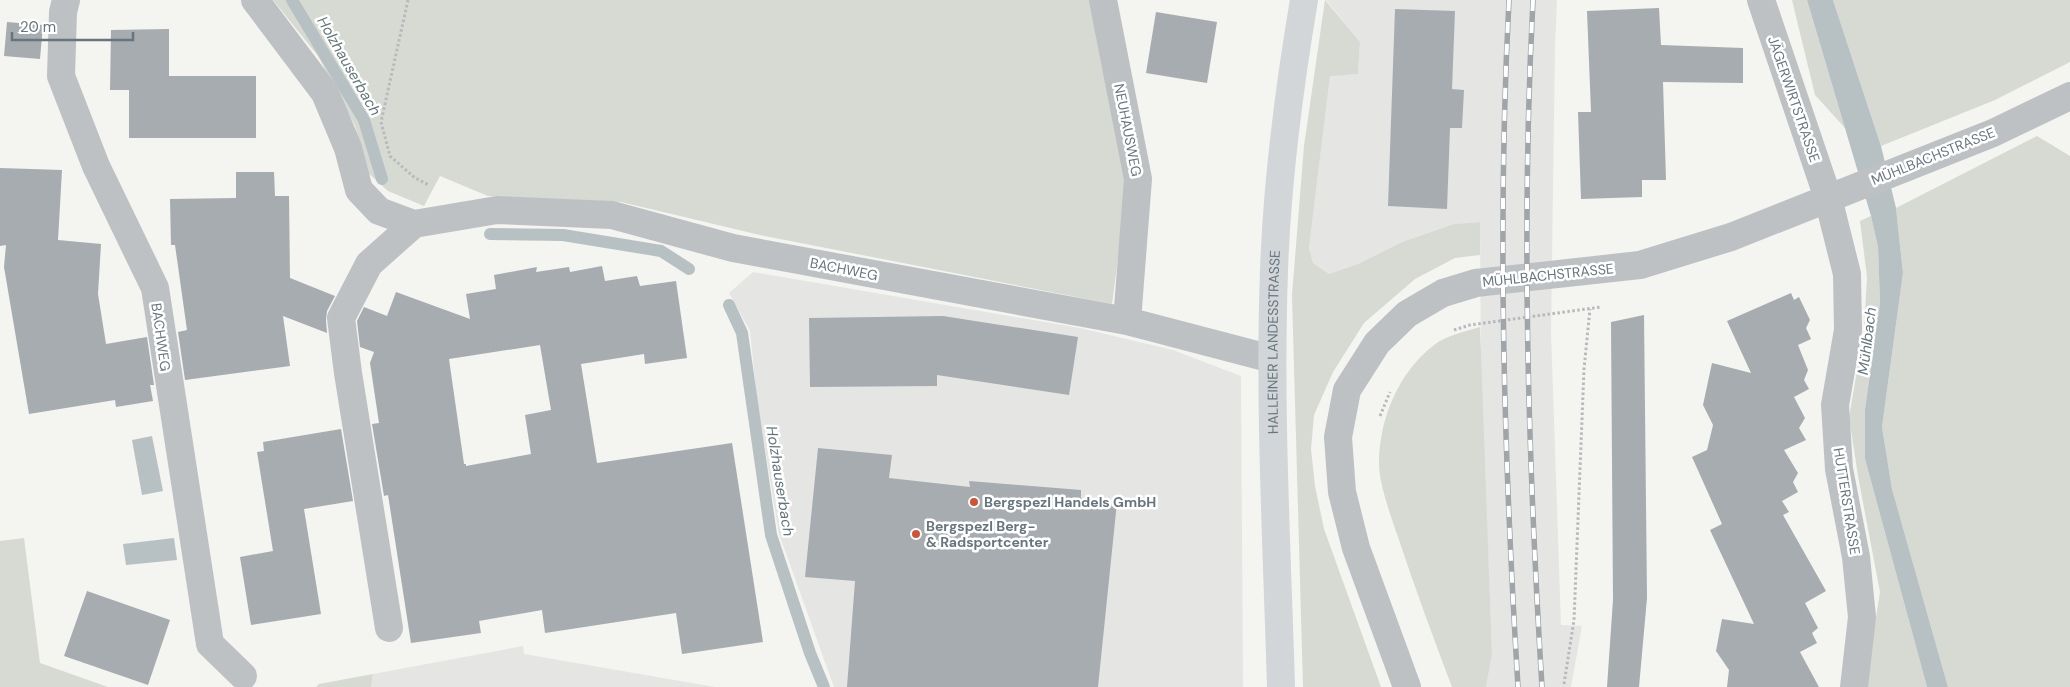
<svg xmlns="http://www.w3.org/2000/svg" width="2070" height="687" font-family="'DM Sans',sans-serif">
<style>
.built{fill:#e5e5e4}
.green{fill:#d6dad2}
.water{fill:#b7c1c4}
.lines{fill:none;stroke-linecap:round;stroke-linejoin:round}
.stream{stroke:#b7c1c4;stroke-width:12}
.building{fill:#a6acb0;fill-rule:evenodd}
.path{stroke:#b7babc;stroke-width:3;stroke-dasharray:2.5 2.5;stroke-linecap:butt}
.minor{stroke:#bec1c4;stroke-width:28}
.secondary{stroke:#d2d6d9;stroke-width:28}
.rail-casing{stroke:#9fa5a9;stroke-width:5.5}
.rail{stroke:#fff;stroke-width:4;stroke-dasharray:11;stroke-linecap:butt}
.poi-dot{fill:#cc5439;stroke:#fff;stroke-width:2}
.labels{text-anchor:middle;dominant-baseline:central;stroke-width:5;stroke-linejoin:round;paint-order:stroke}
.street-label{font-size:14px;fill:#67757e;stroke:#fff}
.poi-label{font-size:14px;font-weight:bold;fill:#67757e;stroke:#fff;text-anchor:start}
.water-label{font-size:15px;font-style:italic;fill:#63767b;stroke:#fff}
</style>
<rect width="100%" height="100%" fill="#f4f4f1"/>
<path class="built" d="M1326,0H1557L1555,46L1551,332L1561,625L1582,626L1571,687H1486L1492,655L1481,378L1480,222L1454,224L1402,242L1358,264L1329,274L1313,263L1309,248L1330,75L1358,74L1360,42Z
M753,272L1080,328L1173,350L1241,376L1243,687H834L779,534L757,400L750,331L729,293Z
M523,646L524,654L715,687H371L373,674Z"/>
<path class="green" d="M273,0H1094L1129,176L1112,304L760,235L621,202L488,196L440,176L424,206L388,191L367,172L355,126L318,56Z
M1325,0L1360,42L1358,74L1330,76L1309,248L1313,263L1329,274L1358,264L1402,242L1454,224L1480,222V255L1455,258L1415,279L1364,323L1333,372L1314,415L1311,449L1315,486L1324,529L1381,687H1303L1292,295L1304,146Z
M1792,0H1807L1845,128L1815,95Z
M1833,0H2070V62L1995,100L1881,146Z
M2037,136L2070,156V687H1948L1892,489L1882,427L1903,273L1896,208Z
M1871,216L1878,247L1880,303L1865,409V459L1927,687H1865L1880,592L1858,476L1849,417L1864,331L1867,277L1860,221Z
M1480,327L1492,655L1486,687H1452C1433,637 1415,588 1398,537C1391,517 1378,481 1379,461C1380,417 1399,372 1434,345C1447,335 1464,332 1480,327Z
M24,538L40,663L108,687H0V541Z
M373,674L371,687H316L319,684Z"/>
<path class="water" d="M1807,0H1833L1881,146L1896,208L1903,273L1882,427L1892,489L1948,687H1927L1865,459V409L1880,303L1878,247L1871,216Z
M152,436L163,491L142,495L132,440Z
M174,538L177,560L126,565L123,544Z"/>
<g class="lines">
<path class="stream" d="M292,0L364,120L382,179
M490,234L563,235L661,251L689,269
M729,305L742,333L771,535L810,653L824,687"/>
</g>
<path class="building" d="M1659,8L1661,45L1743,48V83L1663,82L1666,180H1642V197L1581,199L1578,112H1591L1587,11Z
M1395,9L1455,11L1452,89L1464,90L1462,128H1450L1447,209L1388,206Z
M1156,12L1217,22L1207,83L1146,73Z
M7,22L43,25L40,59L4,56Z
M169,29V76H256V138H129V90H110L111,30Z
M0,168L62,170L58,240L101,244L98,294L106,344L147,337L154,385H150L153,401L116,407L115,400L29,414L4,267L6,245L0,246Z
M236,172H274L275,196H289L290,278L335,296L327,311L326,320L327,333L283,316L290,366L185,380L178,332L187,330L175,245H171L170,199L236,198Z
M602,266L605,281L637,276L640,286L676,281L687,358L645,364L644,354L581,364L597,463L732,443L763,642L682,654L676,613L545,633L542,610L479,621L481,633L411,643L388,495L384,496L372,424L379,423L370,363L374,352L360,347L357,321L364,307L387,316L396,292L470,319L466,294L496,289L494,275L537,267L536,272L569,267L570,272ZM540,345L551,410L525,415L531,454L466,466V464H464L449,359Z
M1791,293L1794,300L1799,297L1810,320L1806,328L1811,339L1798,345L1808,370L1804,380L1809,389L1794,397L1805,418L1799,428L1806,440L1784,450L1798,473L1793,482L1798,492L1782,501L1789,512L1783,515L1826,591L1805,603L1818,628L1812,633L1817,643L1800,652L1819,687H1727L1729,670L1716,651L1722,619L1754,624L1710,530L1722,524L1692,457L1707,450L1713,425L1703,405L1712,363L1751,373L1727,321Z
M1644,315L1647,598L1639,687H1607L1613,600L1611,322Z
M943,316L1078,337L1069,395L937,375V386L810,387L809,318Z
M341,429L353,501L304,509L321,614L251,625L240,557L273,551L257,452L264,451L263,442Z
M818,448L892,455L889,478L970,487L969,481L1081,490V498L1117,502L1098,687H847L855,581L805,577Z
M87,591L170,620L148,685L64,656Z"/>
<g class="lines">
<path class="path" d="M408,0L381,122L390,156L415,178L429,185
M1454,330L1470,325L1601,307
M1380,416L1390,392
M1564,684L1574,620L1584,369L1590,309"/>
<path class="minor" d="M66,0L63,12L61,76L96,166L155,288L210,644L243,676
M255,0L325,93L348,148L359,190L379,211L414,224
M1103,0L1138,179L1127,321
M1761,0L1828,198L1847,274L1848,330L1835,405L1839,469L1856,557L1862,617L1854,687
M389,628L348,373L341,318L369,264L414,224L497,210L612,215L733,248L1127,321L1272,359
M1407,687L1356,548L1342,492L1338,437L1347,390L1377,343L1407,314L1443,293L1476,283L1640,265L1731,237L1993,133L2070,96"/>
<path class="secondary" id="s1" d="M1281,687C1277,548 1269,409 1274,271C1277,180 1289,89 1304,0"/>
<defs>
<path id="rail" d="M1509,0C1497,229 1504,459 1518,687
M1533,0C1521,229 1528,458 1542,687"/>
</defs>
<use href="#rail" class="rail-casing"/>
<use href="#rail" class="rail"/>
</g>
<g class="poi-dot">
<circle cx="974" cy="502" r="5"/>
<circle cx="916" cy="534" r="5"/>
</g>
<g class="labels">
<g class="street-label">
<text transform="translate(1794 99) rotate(71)">JÄGERWIRTSTRASSE</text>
<text transform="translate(1128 130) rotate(79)">NEUHAUSWEG</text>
<text transform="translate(1933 156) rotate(-22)">MÜHLBACHSTRASSE</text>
<text transform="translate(844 269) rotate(11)">BACHWEG</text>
<text transform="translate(1548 275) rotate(-6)">MÜHLBACHSTRASSE</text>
<text transform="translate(161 337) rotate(82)">BACHWEG</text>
<text stroke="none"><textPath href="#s1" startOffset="345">HALLEINER LANDESSTRASSE</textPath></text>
<text transform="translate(1847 501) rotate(81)">HUTTERSTRASSE</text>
</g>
<g class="poi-label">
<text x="984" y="502">Bergspezl Handels GmbH</text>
<text x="926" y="526">Bergspezl Berg-<tspan x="926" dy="16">&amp; Radsportcenter</tspan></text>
</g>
<g class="water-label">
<text transform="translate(349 66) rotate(60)">Holzhauserbach</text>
<text transform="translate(1867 341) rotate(-83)">Mühlbach</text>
<text transform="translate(780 481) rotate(81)">Holzhauserbach</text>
</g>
</g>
<path d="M12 32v8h121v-8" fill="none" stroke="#67757e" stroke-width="2.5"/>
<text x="20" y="32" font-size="15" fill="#67757e" stroke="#ffffff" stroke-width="4" paint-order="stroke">20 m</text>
</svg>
